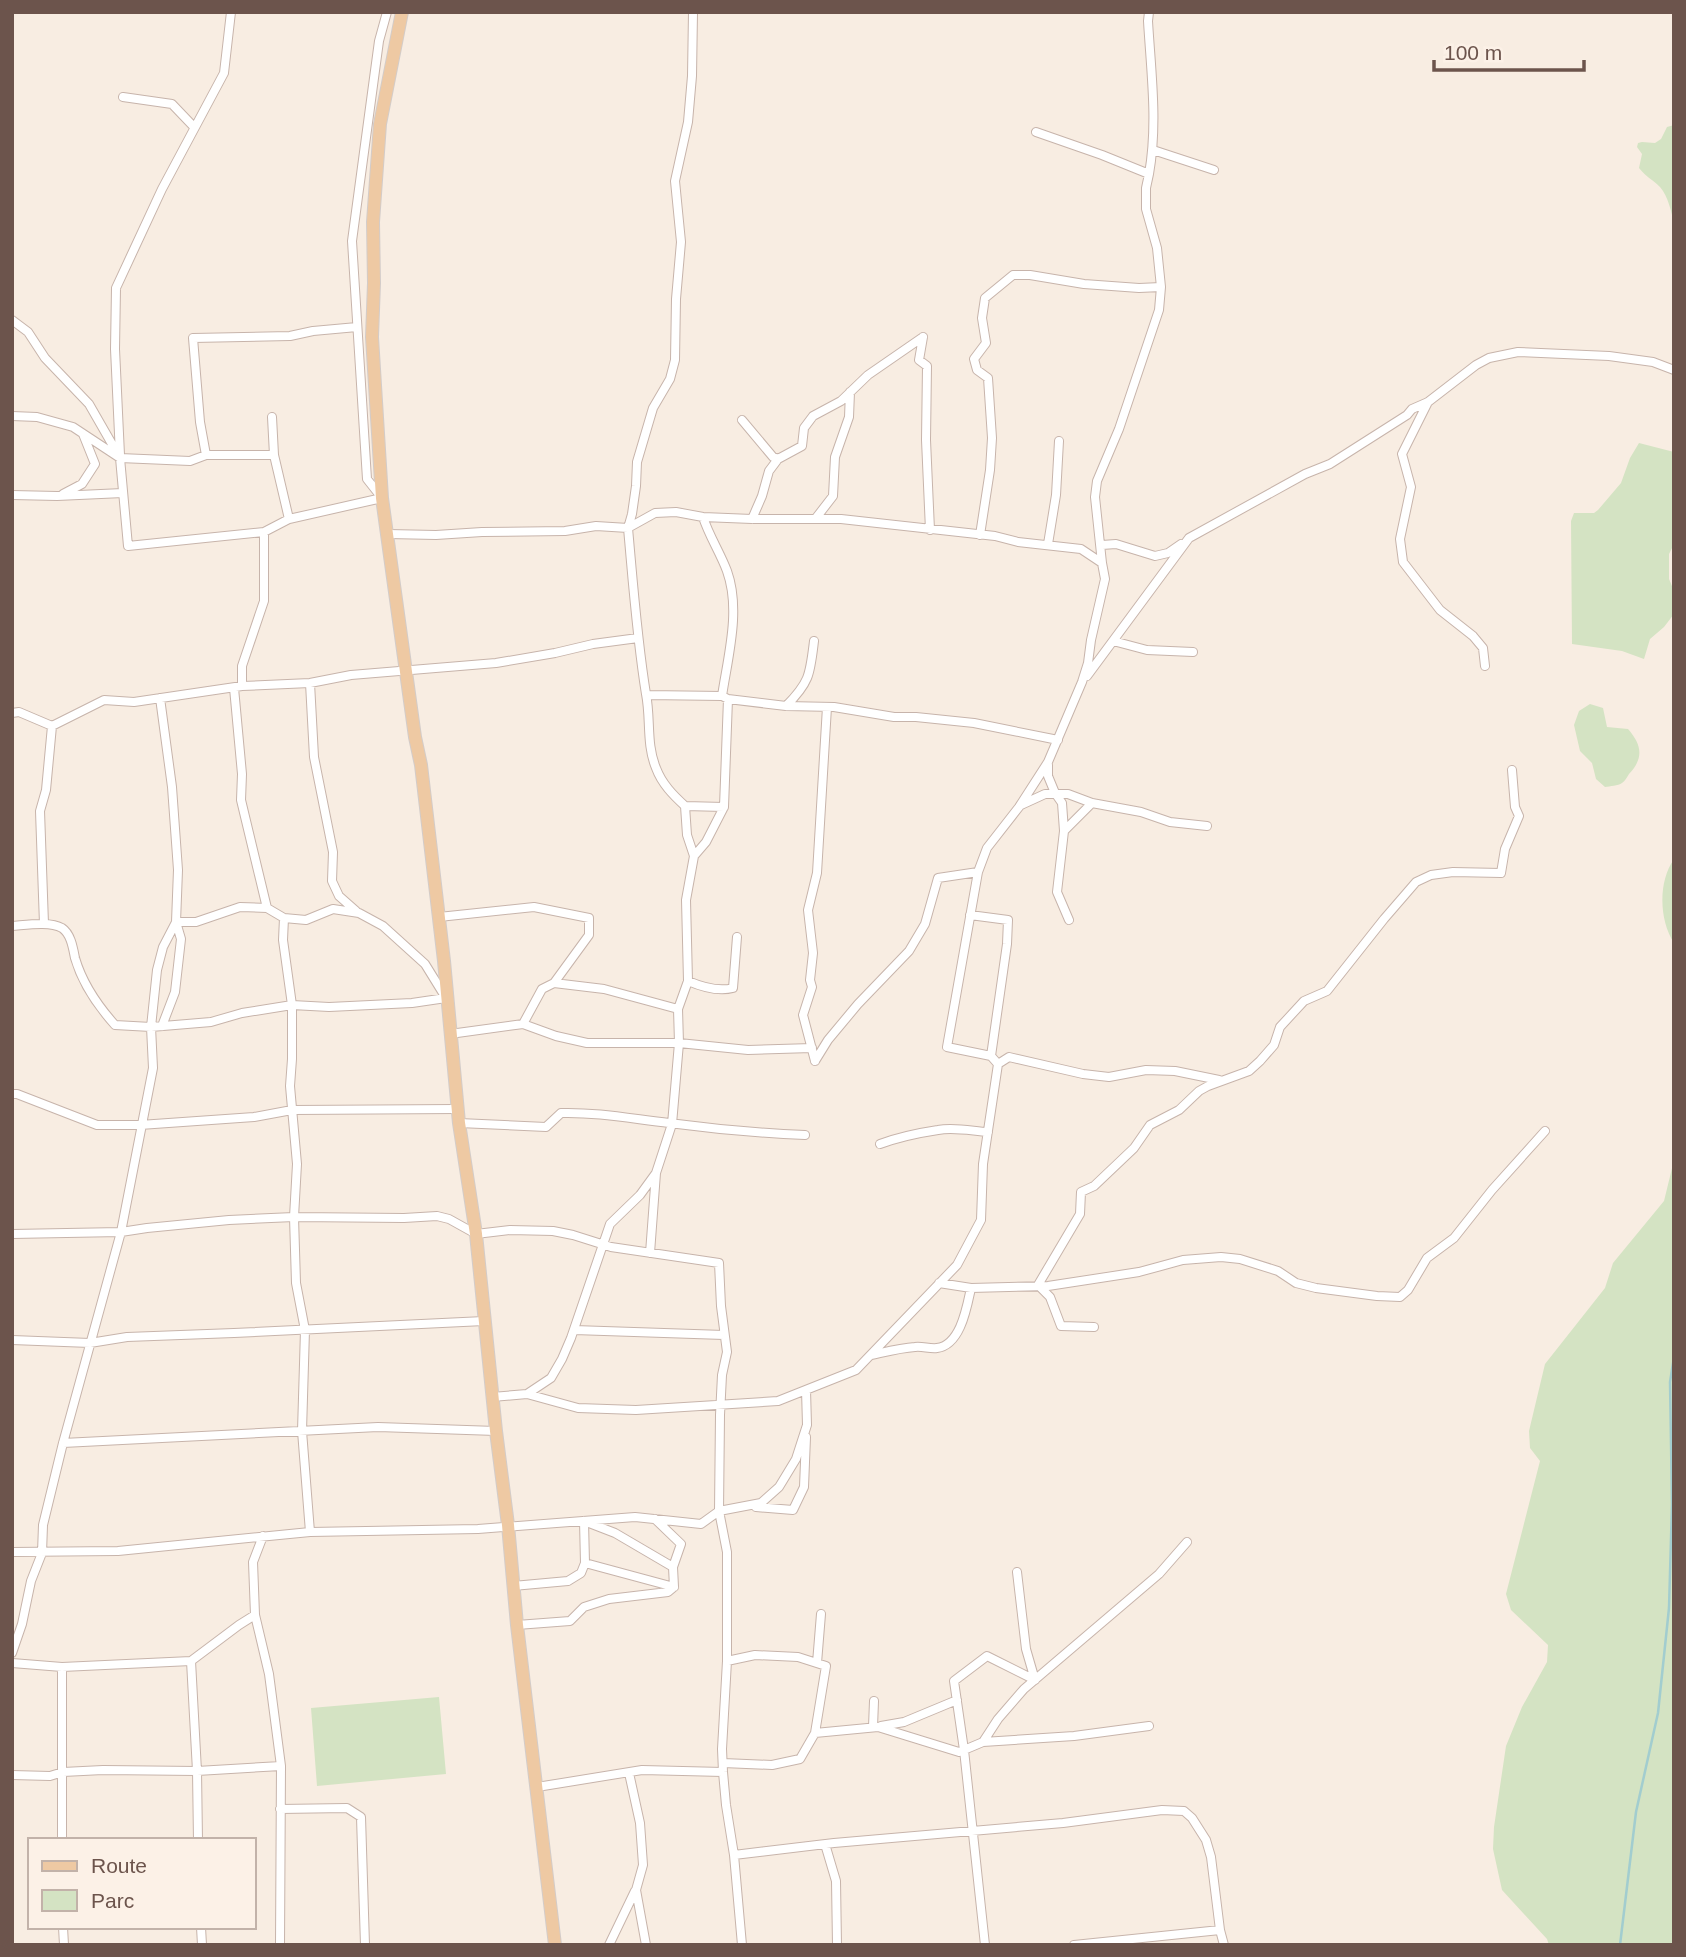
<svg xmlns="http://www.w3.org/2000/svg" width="1686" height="1957" font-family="Helvetica,sans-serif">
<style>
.green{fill:#d4e3c3}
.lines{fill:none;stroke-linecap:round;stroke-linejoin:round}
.stream{stroke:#a2cdcf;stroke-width:2.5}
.minor-casing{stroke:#c7b4ab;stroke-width:10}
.primary-casing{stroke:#d3ccc9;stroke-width:14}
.minor{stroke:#fff;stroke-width:8}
.primary{stroke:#eec9a3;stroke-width:12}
</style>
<rect width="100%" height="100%" fill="#f8ede2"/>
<path class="green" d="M1674,125V225C1672,213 1668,196 1660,187C1652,179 1647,178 1639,168L1642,154L1637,147L1638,143L1642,142L1655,143L1661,139L1667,127Z
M1639,443L1674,452V544L1669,554V579L1674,591V614L1664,627L1650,639L1644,659L1622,651L1572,644L1571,521L1574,513H1594L1598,510L1621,483L1630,458Z
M1590,704L1603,708L1607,727L1628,729C1642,745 1644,758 1629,774C1627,777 1625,781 1622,783C1618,786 1610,786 1605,787L1596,779L1592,763L1580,751L1574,725L1579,711Z
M1674,859V943C1659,920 1658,882 1674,859Z
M1674,1160V1945H1549L1547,1939L1502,1890L1493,1849L1494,1827L1506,1746L1522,1707L1547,1662L1548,1645L1511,1610L1506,1594L1540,1461L1530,1448L1529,1431L1545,1364L1605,1288L1613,1263L1664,1201Z
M439,1697L446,1774L317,1786L311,1708Z"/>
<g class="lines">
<path class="stream" d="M1620,1945L1636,1812L1658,1713L1669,1608L1672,1504L1670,1382L1674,1357"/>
<defs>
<path id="minor" d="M693,12L692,76L688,122L675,181L681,242L676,299L675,360L670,379L653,408L637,462L636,486L632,514L628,528C633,583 637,639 646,694C651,719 646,744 656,768C662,784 673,795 685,806L687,835L694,856
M123,97L172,104L194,127
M1036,132L1102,155L1149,174L1146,188V209L1157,248L1161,287L1159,310L1119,429L1097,481L1095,497L1102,563
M1153,150L1214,170
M1149,174C1158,123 1151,72 1148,21L1149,12
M12,320L28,332L45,358L89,404L120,458L128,546L264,532L289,519L382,498L367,479L352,241L379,41L387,12
M923,337L919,360L927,366L926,440L930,530
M1428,402L1402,454L1411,487L1400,539L1403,562L1440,610L1473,636L1483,648L1485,666
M12,416L37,417L73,427L120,458L190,461L206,455
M272,417L274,455H206L200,422L193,338L290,336L313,331L357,327
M742,420L773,457L778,459
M120,455L115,349L116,288L162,189L224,73L231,12
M274,455L289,519
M63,494L82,484L95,464L83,434
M12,495L57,496L123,493
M703,517C709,536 720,552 727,571C741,610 728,656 722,696
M816,518L833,496L835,457L849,417L850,392
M752,519L762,496L769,471L778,459L802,446L804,428L813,416L841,401L868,375L923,337
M388,534L436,535L482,532L565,531L596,526L628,528L655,513L676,512L703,517L752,519H841L995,536L1018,542L1081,549L1102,563L1105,579L1091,640L1088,663L1082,682L1048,762L1019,807L987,848L978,872L947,1047L991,1056L998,1064L983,1164L981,1220L957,1265L856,1370L778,1401L636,1410L578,1408L527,1394L492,1397
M980,535L990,470L992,438L988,378L977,370L974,359L986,343L982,318L985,298L1013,275H1030L1084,284L1139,288L1161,287
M1048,544L1056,495L1059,441
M1102,545L1116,544L1155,556L1168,553L1181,544
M1113,641L1147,650L1193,652
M1087,676L1189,538L1305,474L1330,464L1407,415L1412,409L1428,402L1476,365L1489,358L1518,352L1609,356L1653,362L1674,370
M310,683L314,757L333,852L332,881L339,896L356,911
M242,686V666L264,601V532
M647,695L722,696L728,699L786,706L834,707L894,717H916L974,723L1058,740
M160,698L172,787L178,870L176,922L181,939L175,992L162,1026
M786,706C810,682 810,674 814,641
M12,713L19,712L52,726L46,790L40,811L44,924
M52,726L104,700L134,702L242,686L310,683L351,675L496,663L555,653L593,644L638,638
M1048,765V776L1055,793L1062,803L1064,831
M1021,805L1045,794H1068L1092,803L1141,812L1170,822L1207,826
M685,806L724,807
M970,915L1008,920L1007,944L991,1056
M439,917L534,907L589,918V935L554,983
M284,918L283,940L292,1005V1059L290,1086L297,1164L294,1217L296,1283L305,1330L302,1431L310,1532
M1069,920L1057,892L1064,831L1092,803
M176,922H196L240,907L267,908
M12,926C26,925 50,921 62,928C71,934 73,948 75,958C82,982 98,1006 115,1025L151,1027L211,1022L242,1013L292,1005L329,1007L412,1003L446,998L425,964L383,926L359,913L333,909L306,920L284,918L267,908L241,800L242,774L234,688
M688,981C702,987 718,992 733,988L737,937
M523,1024L556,1036L587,1043H679L748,1050L812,1048
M450,1034L523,1024L542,989L554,983L604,989L678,1009
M815,1061L803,1015L812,987L810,980L813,953L808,910L817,873L827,707
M815,1061L828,1040L858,1004L909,951L925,924L938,878L978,872
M998,1064L1009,1057L1083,1074L1109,1077L1146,1070L1175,1071L1219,1080
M12,1094H17L97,1125H140L254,1117L292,1110L458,1109
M459,1123L546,1127L561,1113C597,1112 633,1119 669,1123C714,1129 759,1133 805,1135
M880,1144C899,1137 918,1133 938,1130C954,1127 972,1131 988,1132
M12,1234L121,1232L147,1228L229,1220L294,1217L404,1218L437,1216L449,1219L476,1234L510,1230L553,1231L573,1235L611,1247L719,1263L721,1306L727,1352L722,1375L720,1415L719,1511L727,1552V1661L722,1749L723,1772L726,1805L734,1855L742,1945
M650,1253L656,1173
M939,1283L971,1288L1048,1286L1139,1272L1183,1260L1221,1257L1240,1259L1278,1271L1296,1283L1316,1288L1377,1296L1400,1297L1408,1290L1427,1258L1454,1238L1492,1190L1545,1131
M1094,1327L1061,1326L1050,1297L1038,1285L1080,1214L1081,1192L1094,1186L1134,1148L1150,1125L1179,1110L1199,1091L1208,1086L1249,1071L1260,1061L1274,1045L1280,1027L1304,1001L1327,991L1384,919L1416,882L1431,875L1453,872L1501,873L1505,849L1519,816L1515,807L1512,770
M574,1330L724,1335
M12,1340L90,1343L127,1337L234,1333L484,1321
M871,1355C885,1352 900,1348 915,1347C922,1346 930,1349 937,1348C961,1345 967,1306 971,1288
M527,1394L551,1378L562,1359L571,1338L610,1224L640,1195L656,1173L672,1124L679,1043L678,1009L688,981L686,900L694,856L706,842L724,807L728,699
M63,1443L378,1427L496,1431
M756,1507L793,1510L804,1487L806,1437
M655,1519L681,1544L673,1567L674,1587
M263,1536L253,1562L255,1615L269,1674L281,1766L280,1945
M12,1552L118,1551L310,1532L478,1529L635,1517L701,1524L719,1511L761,1503L779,1487L796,1459L807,1425L806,1390
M673,1567L615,1533L584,1521L585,1563L674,1587
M1017,1572L1026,1649L1035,1680
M513,1586L568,1581L581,1573L585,1563
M517,1625L570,1621L584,1607L609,1599L668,1592L674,1587
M12,1653L22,1624L31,1581L42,1553L43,1525L63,1443L121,1232L153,1068L151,1027L157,970L163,947L176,922
M191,1661L197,1771L198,1840
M727,1661L755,1655L798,1657L826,1666L815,1733
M12,1663L62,1667L191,1661L239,1625L255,1615
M817,1663L821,1614
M62,1667V1840
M881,1726L904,1722L957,1700
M873,1727L874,1701
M983,1742L1074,1736L1149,1726
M723,1763L772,1765L800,1759L815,1733L878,1727L959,1752L964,1750L954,1681L987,1656L1035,1680
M629,1773L640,1823L643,1865L636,1890L646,1945
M12,1775L50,1776L63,1772L103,1770L197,1771L281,1766
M537,1787L642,1770L723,1772
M280,1809L347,1808L361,1817L365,1945
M825,1844L836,1881L837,1945
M734,1855L834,1843L1063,1823L1162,1810L1184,1811L1192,1818L1206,1840L1211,1857L1220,1930
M63,1927L64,1945
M201,1927L202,1945
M609,1945L635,1891
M985,1945L964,1750L983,1742L998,1719L1024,1689L1159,1574L1187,1542
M1074,1945L1220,1930L1224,1945"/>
<path id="primary" d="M402,12L380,124L373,222L374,283L372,337L382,498L415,737L421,765L444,961L459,1123L476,1234L496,1431L508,1525L517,1625L555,1945"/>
</defs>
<use href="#minor" class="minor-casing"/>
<use href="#primary" class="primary-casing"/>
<use href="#minor" class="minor"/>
<use href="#primary" class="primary"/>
</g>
<rect width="1686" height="1957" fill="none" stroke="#6c544c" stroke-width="28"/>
<rect x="28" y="1838" width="228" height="91" fill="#fcf1e7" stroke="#c2b2a9" stroke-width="2"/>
<rect x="42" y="1861" width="35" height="10" fill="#eec9a3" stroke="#c2b2a9" stroke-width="2"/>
<text x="91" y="1873" font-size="21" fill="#6c544c">Route</text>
<rect x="42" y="1890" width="35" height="21" fill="#d4e3c3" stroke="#c2b2a9" stroke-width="2"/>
<text x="91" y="1908" font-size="21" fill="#6c544c">Parc</text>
<path d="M1434 60v10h150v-10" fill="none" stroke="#6c544c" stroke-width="3.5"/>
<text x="1444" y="60" font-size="21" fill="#6c544c" stroke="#fcf1e7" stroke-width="5" paint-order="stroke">100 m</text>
</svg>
